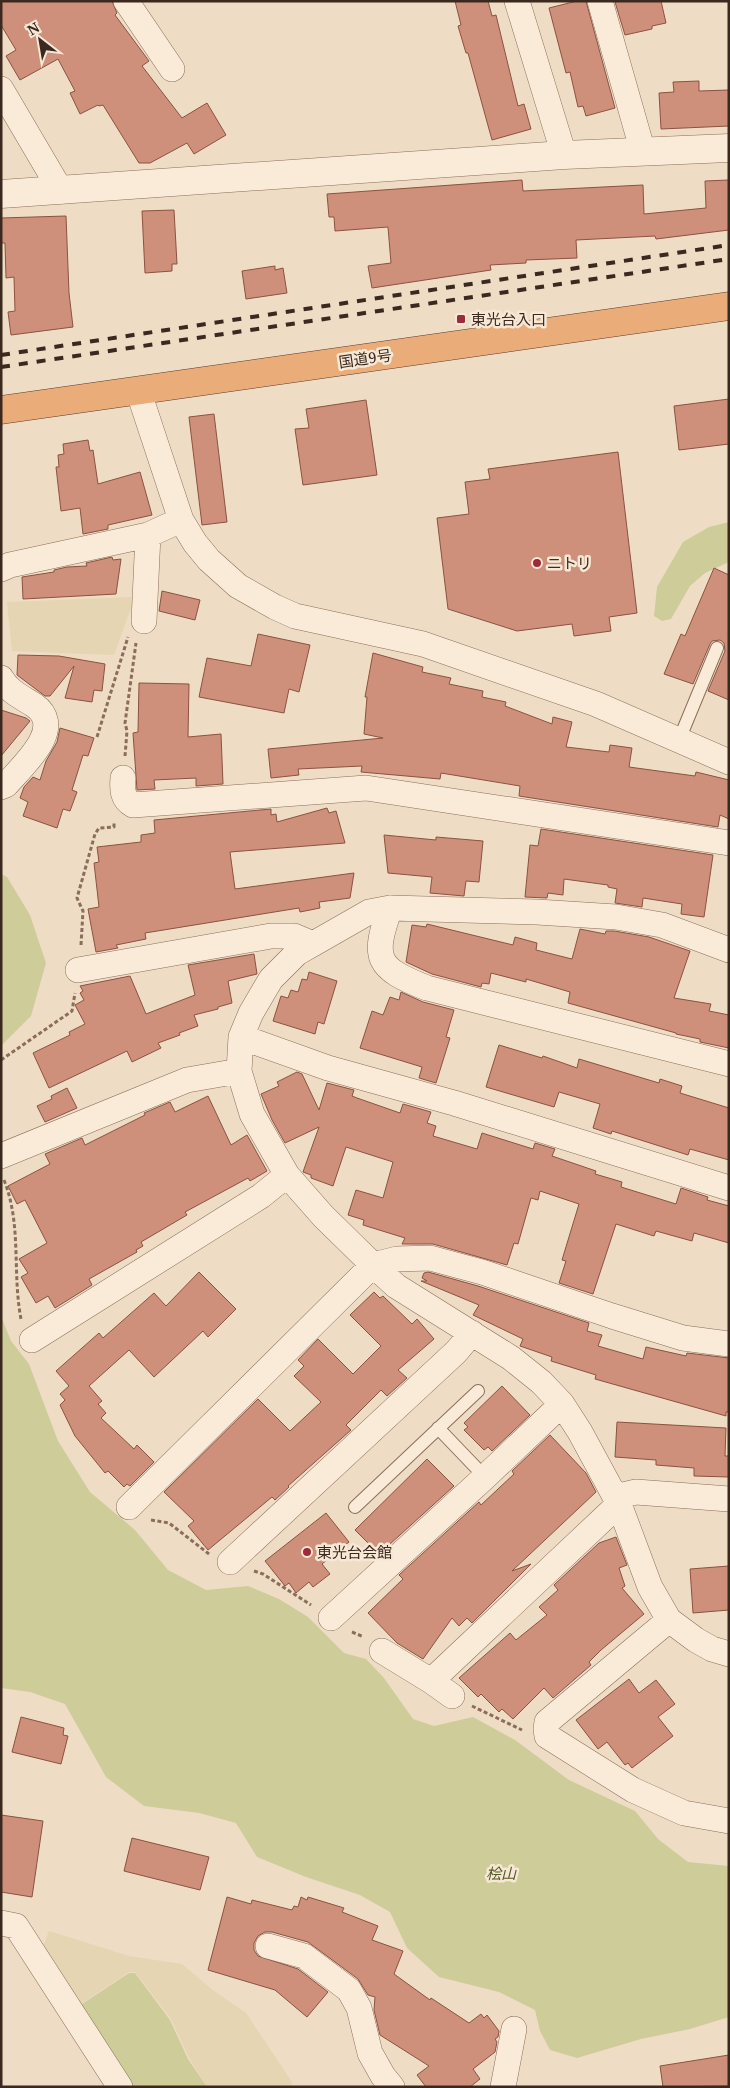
<svg xmlns="http://www.w3.org/2000/svg" width="730" height="2088" font-family="'Noto Serif','Noto Sans JP',serif">
<style>
.farmland{fill:#e5d5b2}
.green{fill:#cecc99}
.building{fill:#ce907a;stroke:#8b5240}
.lines{fill:none;stroke-linecap:round;stroke-linejoin:round}
.service-casing{stroke:#8b6d5b;stroke-width:14}
.minor-casing{stroke:#8b6d5b;stroke-width:26}
.tertiary-casing{stroke:#8b6d5b;stroke-width:29}
.trunk-casing{stroke:#593c2f;stroke-width:29}
.path{stroke:#8b6d5b;stroke-width:3;stroke-dasharray:4 2.5;stroke-linecap:butt}
.service{stroke:#faebd9;stroke-width:12}
.minor{stroke:#faebd9;stroke-width:25}
.tertiary{stroke:#faebd9;stroke-width:28}
.trunk{stroke:#eaac79;stroke-width:28}
.rail{stroke:#3b281f;stroke-width:4;stroke-dasharray:9 9;stroke-linecap:butt}
.poi-dot{fill:#9c293c;stroke:#f7e8d5;stroke-width:2}
.labels{text-anchor:middle;dominant-baseline:central;stroke-width:5;stroke-linejoin:round;paint-order:stroke}
.poi-label{font-size:15px;fill:#3b281f;stroke:#f7e8d5;text-anchor:start}
.street-label{font-size:15px;fill:#3b281f;stroke:#f7e8d5}
.park-label{font-size:15px;font-style:italic;fill:#535825;stroke:#f7e8d5}
</style>
<rect width="100%" height="100%" fill="#efdcc5"/>
<path class="farmland" d="M135,597L114,655L12,651L7,602Z
M49,1931L129,1956L182,1964L214,1991L246,2013L290,2079L293,2087H207L189,2058L171,2019L135,1972H129L79,2005L41,1952Z"/>
<path class="green" d="M729,522V562L705,573L690,586L671,619L662,621L654,616L657,587L683,542L709,527Z
M1,874L7,877L30,915L46,963L31,1016L1,1046Z
M1,1316L11,1341L29,1364L58,1441L90,1492L135,1530L168,1570L206,1590L248,1586L279,1599L308,1617L344,1653L366,1659L384,1678L413,1719L434,1726L473,1717L515,1740L569,1780L635,1811L658,1839L688,1862L729,1866V2017L690,2029L641,2039L577,2058L550,2050L540,2031L535,2010L499,1992L439,1977L407,1948L390,1912L360,1895L306,1877L257,1857L236,1823L199,1813L144,1806L106,1777L65,1704L30,1692L1,1688Z
M129,1973H135L170,2020L188,2059L207,2087H127L79,2006Z"/>
<path class="building" d="M1,1H112L117,13L115,15L149,61L142,66L182,118L207,103L226,135L194,154L187,143L150,163H139L103,105L99,106L98,105L80,114L70,93L75,91L58,59L20,80L6,56L16,50L1,25Z
M455,1H488L492,16L496,15L518,106L524,104L531,129L492,140L468,53H466L458,26L461,25Z
M577,1H586L615,108L586,116L583,106L578,107L570,72L566,73L549,8Z
M620,1H661L666,23L652,26V29L625,35L615,2Z
M699,81V91L729,90V126L661,129L659,93L674,92L673,82Z
M522,180L523,191L643,185L644,214L706,208L705,181L729,180V230L656,239L655,236L576,240L577,258L526,260V263L490,265L491,270L372,288L368,266L391,263L388,227L335,231L334,217H329L327,194Z
M174,210L177,264H172V271L145,273L142,211Z
M66,216L69,293L73,327L11,335L8,312L15,311L14,277L6,278L5,243H1V218Z
M275,266V270L283,268L287,293L246,299L242,271Z
M729,399V444L679,450L674,406Z
M366,400L377,475L303,485L295,429L309,428L306,409Z
M214,414L227,522L202,525L189,417Z
M88,440L90,451L93,450L98,484L140,472L152,515L108,525V529L83,534L80,508L61,511L56,467H59L58,455L64,454L63,444Z
M618,452L637,613L609,617L611,631L574,636L572,624L517,631L448,609L437,518L469,514L465,482L490,479L488,469Z
M112,557L113,560L121,559L116,594L23,599L22,577L54,572V570L67,567L87,566L86,563Z
M714,568L729,575V700L708,691L725,651L724,643L720,640L712,641L710,644L693,684L664,674L681,634L685,636Z
M162,591L200,600L195,620L159,611Z
M258,634L310,645L299,692L289,689L284,713L199,697L207,658L251,666Z
M373,653L423,667L422,672L451,678L449,684L483,691L482,697L506,702L505,706L552,724L553,717L572,722L566,747L609,752L610,745L632,748L629,767L695,776L696,772L729,780V819L720,815L718,827L519,796L520,786L441,773L440,779L361,772L362,766L298,769L299,775L271,778L268,749L383,738L364,734L367,697H365Z
M18,655L59,656L105,664L102,691L94,690L92,702L65,698L74,666L50,696H45L17,675Z
M139,683L189,684L188,737L221,734L223,784L196,786V778L154,780L155,789L137,790L133,733L138,732Z
M1,710L26,718L30,721L1,756Z
M60,728L94,738L88,756L83,755L72,790L77,792L70,811L63,809L57,828L23,816L28,802L20,798L24,787L33,777L40,780L46,761L57,742Z
M327,808L329,813L336,811L345,843L230,852L235,889L354,873L350,898L319,902L320,908L300,912L299,908L145,933L146,939L116,945L118,948L96,952L88,909L99,907L94,863L99,862L97,847L141,842V835L155,833L154,820L271,809V815L276,814L277,822Z
M541,829L713,855L704,917L681,914L682,904L643,898L642,907L615,903L617,889L608,887V885L564,879L563,895L548,893L547,898L525,897L530,845L538,846Z
M384,835L436,840V837L483,841L479,882L466,881L464,896L430,893L432,877L388,873Z
M427,924L513,945L515,937L537,943L536,950L572,959L580,929L605,934L606,931H614L649,937L690,951L674,998L711,1004L709,1011L729,1015V1048L700,1042V1039L676,1034V1033L568,1003L570,992L526,979V982L491,973L489,984L482,983L481,987L432,974L406,962L412,925L426,927Z
M254,954L257,974L228,981L232,1003L218,1007V1009L194,1015L198,1026L179,1033L180,1035L158,1043L161,1048L132,1062L127,1051L49,1088L33,1053L70,1035L69,1032L85,1024L75,1005L84,1000L80,993L83,991L80,986L130,976L146,1014L195,995L188,965Z
M309,972L337,981L324,1024L318,1022L315,1034L273,1021L281,996L288,998L291,990L298,992L302,979L307,980Z
M401,992L423,1002L454,1010L446,1037L450,1038L436,1083L419,1078L422,1067L360,1048L372,1011L383,1015L390,997L399,1000Z
M499,1045L542,1058L543,1056L577,1068L579,1059L659,1083L660,1079L682,1086L680,1093L729,1108V1160L690,1149L688,1155L612,1131L611,1134L593,1128L600,1104L559,1092L554,1107L486,1087Z
M297,1072L302,1074L319,1110L327,1083L354,1090L352,1096L357,1098L400,1113L403,1104L431,1112L427,1123L436,1126L433,1136L477,1149L482,1133L533,1149L535,1143L555,1149L552,1156L596,1171L595,1174L622,1182L621,1187L676,1204L681,1188L708,1197L707,1200L729,1206V1243L694,1233L692,1241L656,1231L654,1236L616,1224L593,1294L559,1283L566,1261L562,1260L579,1204L540,1191L538,1200L531,1198L518,1244L514,1243L507,1265L433,1244H402L405,1238L363,1225L364,1220L348,1215L356,1190L383,1198L393,1162L346,1147L333,1186L311,1178V1175L303,1172L319,1127L285,1143L272,1120L261,1094L279,1086L277,1082Z
M67,1088L77,1108L45,1122L37,1106L52,1099L51,1096Z
M208,1096L231,1145L247,1135L267,1171L250,1181L248,1178L185,1212L187,1215L141,1242L143,1246L136,1250L137,1252L89,1279L92,1285L55,1308L48,1296L36,1303L21,1277L28,1273L19,1259L47,1243L25,1200L17,1204L8,1186L50,1164L45,1154L82,1138L85,1145L145,1115L144,1113L170,1102L175,1112Z
M199,1272L236,1309L208,1337L203,1331L154,1377L129,1350L89,1386L102,1401L98,1404L106,1413L101,1418L134,1449L137,1445L154,1462L130,1486L127,1484L124,1487L108,1471L105,1473L75,1436L60,1405L65,1400L60,1394L69,1386L56,1371L99,1333L103,1338L154,1293L166,1306Z
M428,1272L478,1286L589,1323L587,1331L602,1335L598,1346L643,1359L646,1347L686,1356L687,1353L729,1358V1412H726V1416L595,1379L596,1375L551,1361L552,1357L520,1346L523,1339L473,1315L479,1305L421,1281H427L422,1278L424,1273Z
M374,1292L380,1298L383,1296L412,1324L417,1319L434,1339L398,1370L407,1378L387,1396L381,1390L346,1425L351,1430L288,1486L289,1487L275,1500L272,1497L208,1550L188,1526L194,1521L164,1492L258,1399L290,1431L321,1402L294,1376L304,1366L298,1360L318,1339L353,1374L381,1346L350,1315Z
M502,1386L530,1415L492,1451L488,1447L484,1450L464,1430L468,1427L464,1423Z
M617,1422L726,1428L725,1456H729V1477L694,1476V1468L656,1465V1460L615,1457Z
M550,1435L586,1473L596,1492L512,1571L531,1564L472,1623L467,1618L459,1626L452,1618L423,1659L397,1643L368,1613L403,1579L399,1575L479,1502L481,1505L514,1474L512,1471Z
M427,1459L454,1486L379,1554L355,1530Z
M326,1513L349,1542L322,1564L330,1574L313,1587L309,1582L296,1593L289,1583L285,1586L265,1561Z
M616,1537L627,1565L619,1568L625,1586L622,1588L644,1614L601,1650L589,1662L591,1665L553,1698L544,1688L513,1719L502,1709L499,1712L481,1694L478,1697L459,1678L510,1633L516,1640L547,1615L539,1607L558,1590L554,1585L599,1543Z
M729,1566V1610L693,1613L690,1569Z
M629,1679L639,1693L656,1680L675,1704L658,1717L673,1736L632,1768L628,1763L625,1765L607,1742L598,1749L576,1720Z
M21,1717L64,1728L63,1735L68,1736L61,1764L12,1752Z
M1,1815L43,1821L32,1897L1,1892Z
M132,1838L209,1857L200,1890L124,1871Z
M227,1897L251,1904L252,1900L292,1910L294,1906L298,1907L301,1897L307,1900L308,1897L344,1908L342,1912L378,1926L372,1940L403,1951L394,1974L430,2000L431,1998L469,2023L481,2014L484,2018L487,2015L499,2031L498,2037L495,2039L497,2042L495,2052L473,2069L480,2079L470,2087H426L417,2075L429,2066L380,2035L374,2010L375,1997L368,1995L358,1979L308,1942L272,1932H265L258,1936L254,1943V1950L258,1956L298,1969L328,1992L307,2017L275,1990L208,1970Z
M729,2055V2086L663,2087L660,2066Z"/>
<g class="lines">
<defs>
<path id="service" d="M679,740L717,648
M438,1428L485,1477
M355,1507L478,1391"/>
<path id="minor" d="M126,1L172,69
M517,1L564,155
M600,1L643,152
M1,89L61,191
M138,390L181,520L195,543L209,560L238,586L275,607L295,616L423,644L596,704L729,762
M1,569L10,565L148,535L181,520
M144,621L148,535
M1,678C8,691 23,698 34,705C67,728 22,766 6,785L1,787
M123,778C122,789 122,799 133,805L366,788L729,843
M390,908C372,959 376,968 427,988L729,1064
M729,950L662,925L616,917L537,912L390,908L369,912L313,944L297,953L271,979L251,1013L241,1037L239,1071L252,1114L287,1175L323,1216L373,1265L396,1286L511,1358L541,1382L562,1404L580,1432L619,1504L650,1587L669,1620L696,1640L712,1649L729,1654
M78,970L271,936H294L313,944
M241,1037L328,1068L454,1103L729,1188
M1,1156L187,1080L239,1071
M32,1340L261,1196L287,1175
M615,1497L636,1492L729,1499
M129,1507L373,1265L397,1259L430,1258L482,1272L612,1316L683,1338L729,1344
M230,1562L456,1352L472,1333
M331,1618L485,1477L562,1404
M669,1620L547,1722L546,1729L547,1736L633,1790L684,1813L729,1821
M382,1651L431,1681L619,1504
M431,1681L452,1696
M1,1923L16,1926L120,2087
M268,1946L304,1956L349,1990L359,2008L370,2053L383,2076L392,2087
M503,2087L514,2029"/>
<path id="tertiary" d="M1,194L564,155L729,148"/>
<path id="trunk" d="M1,410L729,306"/>
</defs>
<use href="#service" class="service-casing"/>
<use href="#minor" class="minor-casing"/>
<use href="#tertiary" class="tertiary-casing"/>
<use href="#trunk" class="trunk-casing"/>
<path class="path" d="M97,737L128,637
M125,756L127,731L125,723L136,643
M81,945L83,911L77,898L95,834L99,828L114,827V822
M1,1060L72,1011L75,993
M4,1180C22,1225 12,1273 21,1319
M151,1520L169,1523L209,1554
M254,1571L263,1574L311,1605
M352,1632L364,1637
M472,1706L522,1730"/>
<use href="#service" class="service"/>
<use href="#minor" class="minor"/>
<use href="#tertiary" class="tertiary"/>
<use href="#trunk" class="trunk"/>
<path class="rail" d="M1,355L729,245
M1,367L729,259"/>
</g>
<g class="poi-dot">
<rect x="456" y="314" width="10" height="10" rx="2.5"/>
<circle cx="537" cy="563" r="5"/>
<circle cx="307" cy="1552" r="5"/>
</g>
<g class="labels">
<g class="poi-label">
<text x="471" y="319">東光台入口</text>
<text x="547" y="563">ニトリ</text>
<text x="317" y="1552">東光台会館</text>
</g>
<g class="street-label">
<text transform="translate(365 358) rotate(-8)">国道9号</text>
</g>
<g class="park-label">
<text x="501" y="1873">桧山</text>
</g>
</g>
<rect width="730" height="2088" fill="none" stroke="#3b281f" stroke-width="5"/>
<g transform="translate(40 40) rotate(329)" stroke="#f7e8d5" stroke-width="4" paint-order="stroke">
<path d="M0-4L9 19L0 12L-9 19Z" fill="#3b281f"/>
<text y="-8" font-size="14" font-weight="bold" text-anchor="middle" fill="#3b281f">N</text>
</g>
</svg>
